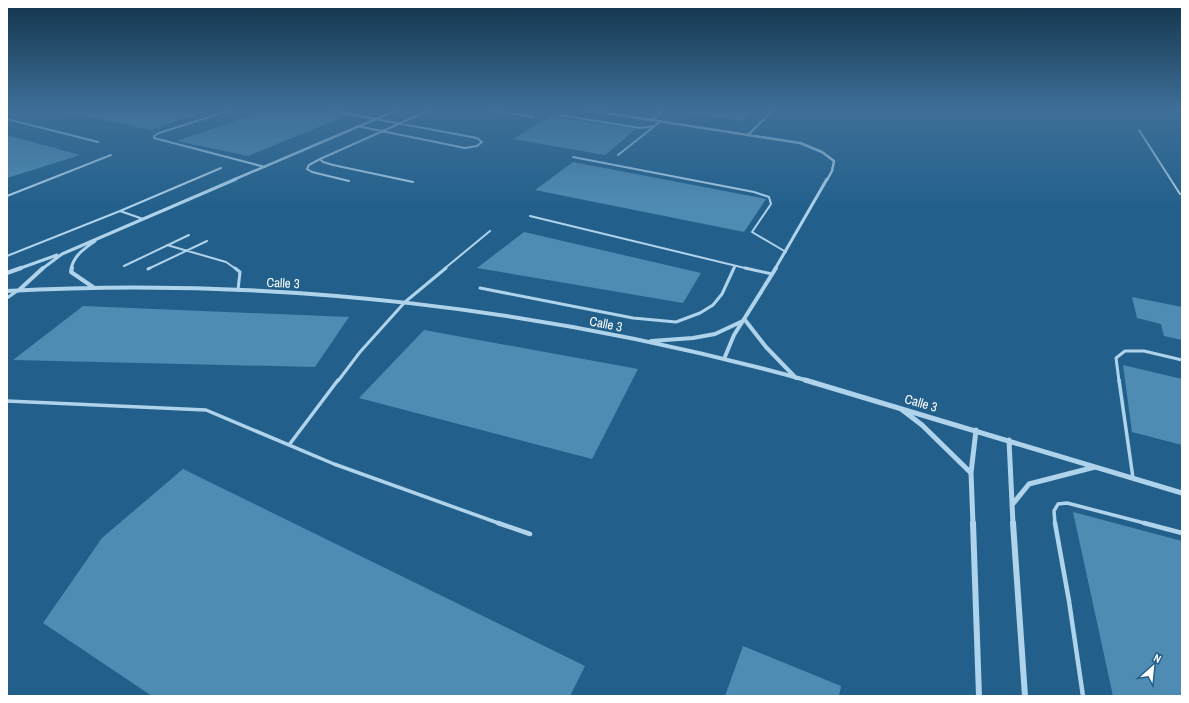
<svg xmlns="http://www.w3.org/2000/svg" width="1189" height="703" font-family="'Archivo Narrow',sans-serif">
<style>
.building{fill:#4f8cb4}
.lines{fill:none;stroke-linecap:round;stroke-linejoin:round}
.service-far3{stroke:#afd3eb;stroke-width:2}
.service-far2{stroke:#afd3eb;stroke-width:3}
.service-far1{stroke:#afd3eb;stroke-width:3.5}
.service{stroke:#afd3eb;stroke-width:4.5}
.minor-far4{stroke:#afd3eb;stroke-width:2.5}
.minor-far3{stroke:#afd3eb;stroke-width:3}
.minor-far2{stroke:#afd3eb;stroke-width:4}
.minor-far1{stroke:#afd3eb;stroke-width:5}
.minor{stroke:#afd3eb;stroke-width:6}
.labels{text-anchor:middle;dominant-baseline:central;stroke-width:4;stroke-linejoin:round;paint-order:stroke}
.street-label{font-size:13px;fill:#fff;stroke:#22608b}
</style>
<rect width="100%" height="100%" fill="#22608b"/>
<path class="building" d="M57,110H210L151,130Z
M268,110H320L348,115L248,156L177,141Z
M674,110H752L741,121Z
M551,116L636,129L605,155L513,139Z
M7,135L80,155L7,178Z
M573,162L766,199L744,232L535,190Z
M524,232L701,273L683,303L477,268Z
M1132,297L1182,307V340L1164,336L1161,324L1137,318Z
M83,306L349,317L315,367L13,360Z
M424,330L638,369L592,459L359,398Z
M1123,365L1182,379V445L1132,432Z
M183,469L585,666L570,696H152L43,623L102,538Z
M1073,512L1182,541V696H1113Z
M743,646L841,686L839,696H725Z"/>
<g class="lines">
<path class="service-far3" d="M231,110L159,133L154,136V138L265,167
M327,110L477,138L482,142L477,146L465,148L357,126
M491,110L533,117
M559,115L640,128L654,126
M7,119L98,142
M652,120L663,110
M1139,130L1180,194H1182
M748,135L773,110
M618,155L661,121
M573,157L754,192L769,197L771,204L752,232L786,252
M320,159L309,165L307,169L312,172L349,181
M413,182L333,165L323,162L320,159L430,110
M7,196L111,155
M530,216L749,269
M143,219L120,211L221,168
M167,245L226,262L236,269
M7,256L120,211
M124,266L189,235
M148,269L207,241
M444,269L490,231
M734,269L735,266"/>
<path class="service-far2" d="M235,268L240,272L238,290
M745,268L772,274
M148,269L150,268
M480,288L633,318L676,322L700,313L713,305L722,294L734,268
M7,298L17,291
M338,381L360,352L405,302L446,268
M1119,381L1116,358L1125,351H1144L1182,360"/>
<path class="service-far1" d="M1119,380L1133,478
M7,401L206,410L334,464L501,524
M289,445L338,380
M1055,524L1054,511L1058,504L1067,503L1148,524"/>
<path class="service" d="M498,523L530,534
M1055,523L1069,601L1083,696
M1144,523L1182,533"/>
<path class="minor-far4" d="M587,110L800,143L822,152L834,161L832,171L827,180
M233,180L397,110"/>
<path class="minor-far3" d="M18,269L57,255
M42,269L62,254L236,179
M71,269C74,255 84,249 95,241
M775,269L827,179"/>
<path class="minor-far2" d="M72,268L71,272L93,287
M7,273L21,268
M19,290L43,268
M7,291C276,276 550,309 809,381
M651,341L693,338L715,334L745,320L766,347L796,378
M724,359L734,335L776,268"/>
<path class="minor-far1" d="M805,380L1182,493
M901,409L922,425L971,473
M1009,440L1013,524
M1012,505L1029,484L1095,467
M973,524L971,473L976,430"/>
<path class="minor" d="M973,523L979,696
M1013,523L1025,696"/>
</g>
<linearGradient id="sky" x2="0" y2="1"><stop stop-color="#13354c"/><stop offset="0.53" stop-color="#3e6f98"/><stop offset="1" stop-color="#3e6f98" stop-opacity="0"/></linearGradient>
<rect width="1189" height="208" fill="url(#sky)"/>
<g class="labels">
<g class="street-label">
<text transform="translate(283 283) rotate(3)">Calle 3</text>
<text transform="translate(606 324) rotate(11)">Calle 3</text>
<text transform="translate(921 403) rotate(16)">Calle 3</text>
</g>
</g>
<rect width="1189" height="703" fill="none" stroke="#ffffff" stroke-width="16"/>
<g transform="translate(1153 667) rotate(27)" stroke="#22608b" stroke-width="3" paint-order="stroke">
<path d="M0-3L7 15L0 10L-7 15Z" fill="#ffffff"/>
<text y="-6" font-size="11" font-weight="bold" text-anchor="middle" fill="#ffffff">N</text>
</g>
</svg>
